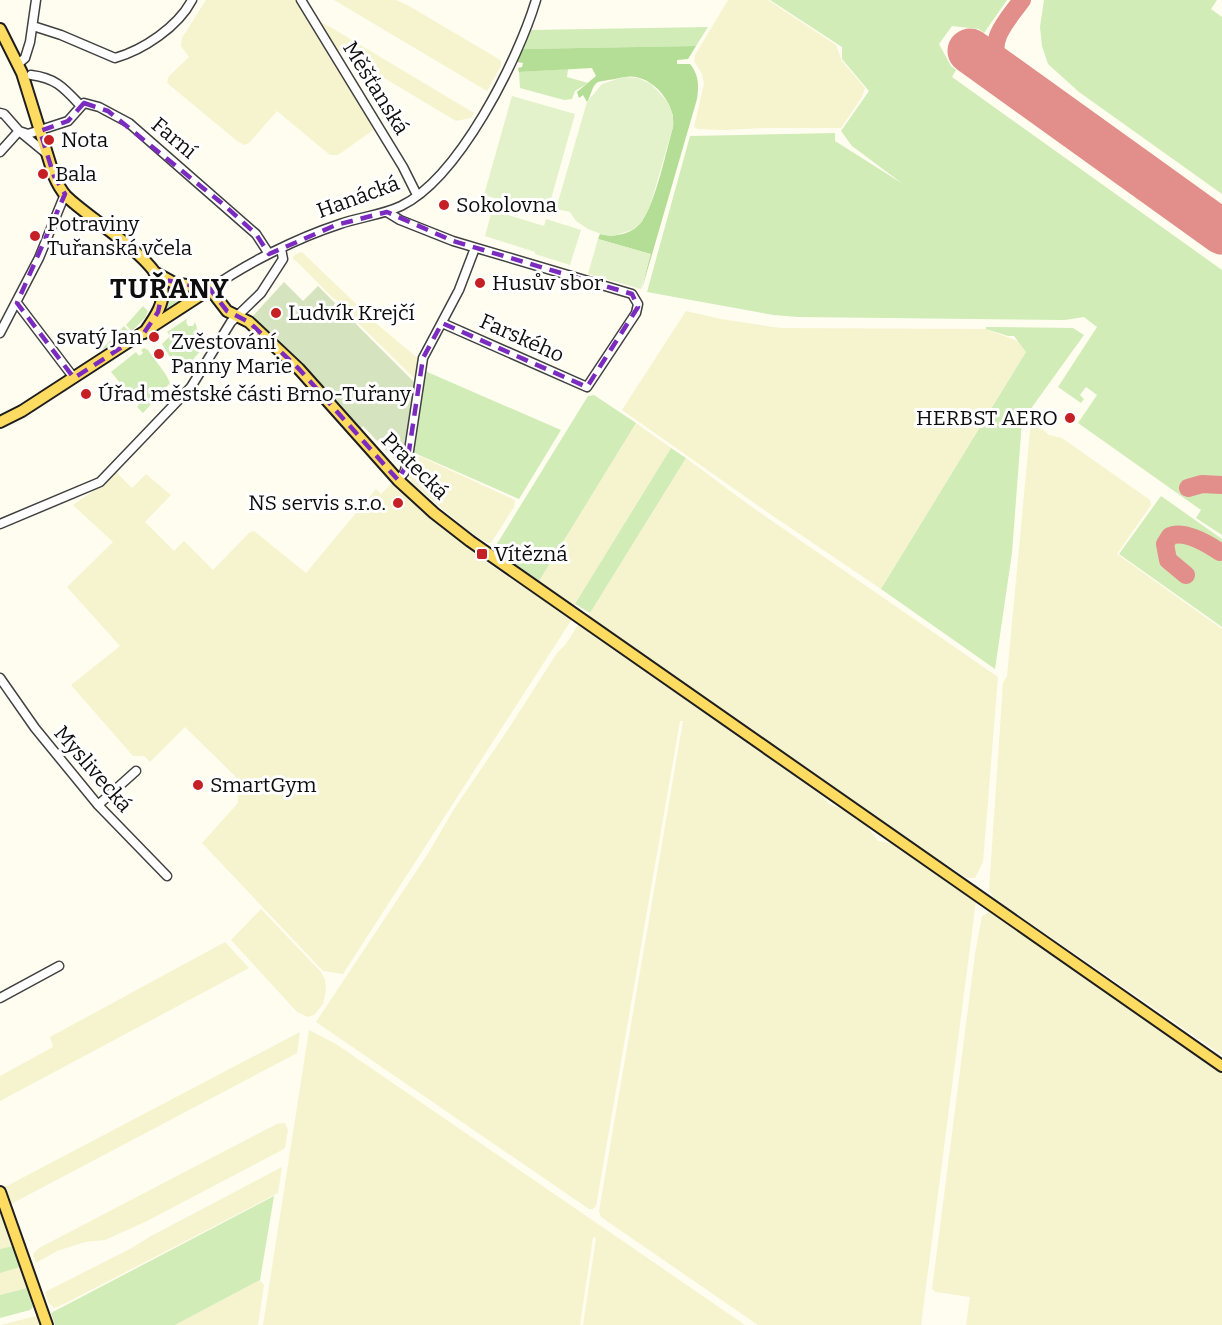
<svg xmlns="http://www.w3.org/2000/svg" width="1222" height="1325" font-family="Bitter,serif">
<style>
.farmland{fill:#f6f4ce}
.green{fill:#d1ecb7}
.forest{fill:#b4dd96}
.cemetery{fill:#d6e3bf}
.pitch{fill:#e3f2ca}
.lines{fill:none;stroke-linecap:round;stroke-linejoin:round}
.taxiway{stroke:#e28e8a;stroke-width:18}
.runway{stroke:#e28e8a;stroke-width:45}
.minor-casing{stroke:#414141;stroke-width:11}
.major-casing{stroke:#1f1f1f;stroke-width:14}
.minor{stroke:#fff;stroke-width:8}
.major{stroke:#fedb61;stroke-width:10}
.marked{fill:none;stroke:#7b2cbf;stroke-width:4.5;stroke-dasharray:12 8;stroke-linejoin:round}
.poi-dot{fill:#c52024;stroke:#fff;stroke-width:2}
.labels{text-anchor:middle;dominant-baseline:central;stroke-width:6;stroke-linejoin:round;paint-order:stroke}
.street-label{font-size:21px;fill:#0e0e0e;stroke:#fff}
.poi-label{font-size:21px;fill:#0e0e0e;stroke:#fff;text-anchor:start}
.district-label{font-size:27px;font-weight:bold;letter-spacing:1.5px;fill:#0e0e0e;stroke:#fff}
</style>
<rect width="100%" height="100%" fill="#fffcf0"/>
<path class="farmland" d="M206,0H297L376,128L338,155H330L277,111L249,143L244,145L237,141L167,83L169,76L189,57L181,46L182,38Z
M334,0H396L409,6L497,58L501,61V66L487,91Z
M728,0H768L836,45L842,61L865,88L862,97L841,128H764L726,130L698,129L694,127L704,84L702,74L694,61L695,55Z
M320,22L332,28L474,113L471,118L456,121L336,49Z
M302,252L378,325L420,360L416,376L413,377L354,319V313L349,308L333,298L293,258L294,255Z
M686,311L721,319L781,328L986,329L1020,342L1026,352L881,589L773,516L622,410Z
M636,423L671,448L574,606L539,581Z
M1036,426L1041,428L1049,435L1062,438L1150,500L1151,505L1117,554L1222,629V1055L994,898L989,890L1003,683L1007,676L1030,431L1032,427Z
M415,454L515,500L514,507L491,543H487L466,529L412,483L408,474L412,456Z
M686,458L749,505L998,677L983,862L975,878H967L902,836L588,616Z
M115,471L132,488L146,474L171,495L145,522L174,551L184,541L213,570L250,532L254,531L306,573L376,489L381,494L392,483L483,560L572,619L343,974L323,971L202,843L238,803L237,778L185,727L150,762L144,756H133L71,685L120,646L67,587L113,542L73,505L102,485Z
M578,625L821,795L829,804L842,809L867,826L878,841L890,843L976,901L921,1325H758L601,1217L599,1211L683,721H680L596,1206L593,1209H589L316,1022L429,852L454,809L509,728L557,653L566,644Z
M261,909L321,972L325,980L326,990L323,1004L314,1015L308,1017L297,1012L231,940Z
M990,912L1222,1073V1325H966L970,1297L936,1292L932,1289L975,954L982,916Z
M225,942L249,968L0,1101V1076L53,1047L50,1037Z
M309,1030L336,1044L745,1325H583L596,1238L593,1237L580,1325H263Z
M300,1032L297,1053L11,1204L5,1187Z
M285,1123L288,1130L285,1148L282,1150L147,1221L105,1240L85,1242L57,1251L36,1263L33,1254L39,1248L244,1141L277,1124Z
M282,1167L278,1193L66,1303L54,1308L48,1302L45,1292L130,1249L151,1236Z
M0,1213L13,1246L0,1249Z
M20,1267L27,1288L0,1295V1272Z
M260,1280L264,1285L258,1325H175Z
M36,1316H38L41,1325H1Z"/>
<path class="green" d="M770,0H1007L984,33L979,29L952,26L939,44L951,66L956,70L952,77L1222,270V535L1196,518L1201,510L1078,423L1097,395L1086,387L1080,395L1084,399L1081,403L1058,387L1097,327L1084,317L1065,320L798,317L773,315L647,292L690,136L835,133V141L903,184L852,146L841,131L869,91L842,59V47Z
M1044,0H1217L1211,9L1222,17V194L1079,92L1048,64L1042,46L1040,27Z
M708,27L696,46L523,49L531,30Z
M568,69L567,77L588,83L575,91L572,99L564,100L520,88L519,72Z
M185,289L197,292L160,315C165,300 169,293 185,289Z
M143,306L148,311L145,318L132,331L126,325Z
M188,318L186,322L188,326H193L195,322L198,331H200L208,342L184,370L174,355L170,357L162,344L170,336L167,332Z
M124,326L130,333L99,352Z
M986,327L1073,328L1084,335L1022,421L1012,553L995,669L881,589L1026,352L1014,336H1008L986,329Z
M144,348L148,350C155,361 166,372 170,383L143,413L137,407L139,405L111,372L136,352L139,356L143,353L141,350Z
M425,371L561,430L519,499L410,451Z
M594,395L636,423L539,581L496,551L495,547L588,396Z
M671,448L686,458L590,613L575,604Z
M1161,496L1222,539V627L1119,554Z
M274,1196L260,1280L175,1325H55L51,1313Z
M13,1246L20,1267L0,1273V1249Z
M27,1288L33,1307L30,1310L0,1318V1295Z"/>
<path class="forest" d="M696,46L688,59L677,60V64H690C699,75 699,86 697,99L642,289L650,254L598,239L600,234C615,238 633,234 642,221C656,201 666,152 673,127C676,106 657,81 636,77C626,75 618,79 608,80C606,81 600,81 598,82C592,85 591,96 587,102L583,95L579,98L577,92L596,76L592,68L519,72L518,68L522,67L523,63L517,62L523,49Z"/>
<path class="cemetery" d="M284,282L303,301L318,286L417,385L404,465L401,466L363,426L359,430L303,365L251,318Z"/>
<path class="pitch" d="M624,77L638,78L651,84L667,101L673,115V127L650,206L641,223L632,230L613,236L604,235L588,229L576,221L570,212L556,209L587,102L602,84Z
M512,96L575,114L547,213L484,195Z
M492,210L544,226L546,219L581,230L570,265L535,254V252L485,236Z
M598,239L651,254L641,289L588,274Z"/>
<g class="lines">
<path class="taxiway" d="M1022,0C1014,11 1003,23 998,36C983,73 1032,95 1056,112
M1188,488L1202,484L1222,485
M1186,575L1168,560L1165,544L1170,536C1185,530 1208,544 1220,552"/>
<path class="runway" d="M970,51L1222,232"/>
<defs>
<path id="minor" d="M301,0L403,167L417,195
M33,26L61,35L115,58C143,50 178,27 192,0
M18,64L25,58L30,42L36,0
M31,75C56,78 64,88 81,106
M0,113L4,114L19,131L47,154
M19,131L28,134L68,121L84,103L99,107L129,123L256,234L269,254
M0,152L19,131
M387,212L400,220L453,241L632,294L638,304L636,313L587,387L442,323
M210,289C247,263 297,238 340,224C360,217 382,215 401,206C459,178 518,60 536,0
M17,303L74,378
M0,333L39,258L65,194
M398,480L404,473L407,464L423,358L459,290L475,248
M0,524L100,482L191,387L231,322L261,293L283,259L281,249
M0,678L35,728L98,805L167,876
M98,805L136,771
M0,998L59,966"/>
<path id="major" d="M0,29L22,73L54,176C57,183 61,190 66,196C88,218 156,258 162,287C166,303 153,320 144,333
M154,272L174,283L210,289L227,311L249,322L299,369L398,480L434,513L470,541L1222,1066
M0,422L22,411L210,289
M0,1192L47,1325"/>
</defs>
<use href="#minor" class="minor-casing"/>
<use href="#major" class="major-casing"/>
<use href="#minor" class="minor"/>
<use href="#major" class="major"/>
</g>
<path class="marked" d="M84,103L108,111L224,205L256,234L269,254L336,225L387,212L453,241L632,294L638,307L587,387L442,323L423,358L407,464L398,480L299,369L249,322L227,311L210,289L165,280L158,312L144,333L74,378L17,303L65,194L54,176L40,131L68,121Z"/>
<g class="poi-dot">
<circle cx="49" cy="140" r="6"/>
<circle cx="43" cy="174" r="6"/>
<circle cx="444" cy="205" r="6"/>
<circle cx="35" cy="236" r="6"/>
<circle cx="480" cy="283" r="6"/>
<circle cx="276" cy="313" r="6"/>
<circle cx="154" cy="337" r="6"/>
<circle cx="159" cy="354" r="6"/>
<circle cx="86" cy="394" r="6"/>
<circle cx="1070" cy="418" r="6"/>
<circle cx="398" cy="503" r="6"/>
<rect x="476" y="548" width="12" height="12" rx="3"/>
<circle cx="198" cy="785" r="6"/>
</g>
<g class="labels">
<g class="street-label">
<text transform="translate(376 88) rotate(58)">Měšťanská</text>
<text transform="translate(174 138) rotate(40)">Farní</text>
<text transform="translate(358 197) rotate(-20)">Hanácká</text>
<text transform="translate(522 338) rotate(24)">Farského</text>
<text transform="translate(415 466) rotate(45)">Pratecká</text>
<text transform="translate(93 769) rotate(49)">Myslivecká</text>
</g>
<g class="poi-label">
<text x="61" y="140">Nota</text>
<text x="55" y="174">Bala</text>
<text x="456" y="205">Sokolovna</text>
<text x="47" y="224">Potraviny<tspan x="47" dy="24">Tuřanská včela</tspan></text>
<text x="492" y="283">Husův sbor</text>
<text x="288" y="313">Ludvík Krejčí</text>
<text x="142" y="337" text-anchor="end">svatý Jan</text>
<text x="171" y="342">Zvěstování<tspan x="171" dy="24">Panny Marie</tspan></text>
<text x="98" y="394">Úřad městské části Brno-Tuřany</text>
<text x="1058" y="418" text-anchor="end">HERBST AERO</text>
<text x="386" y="503" text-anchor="end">NS servis s.r.o.</text>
<text x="494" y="554">Vítězná</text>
<text x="210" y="785">SmartGym</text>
</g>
<g class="district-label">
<text x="170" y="289">TUŘANY</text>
</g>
</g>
</svg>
